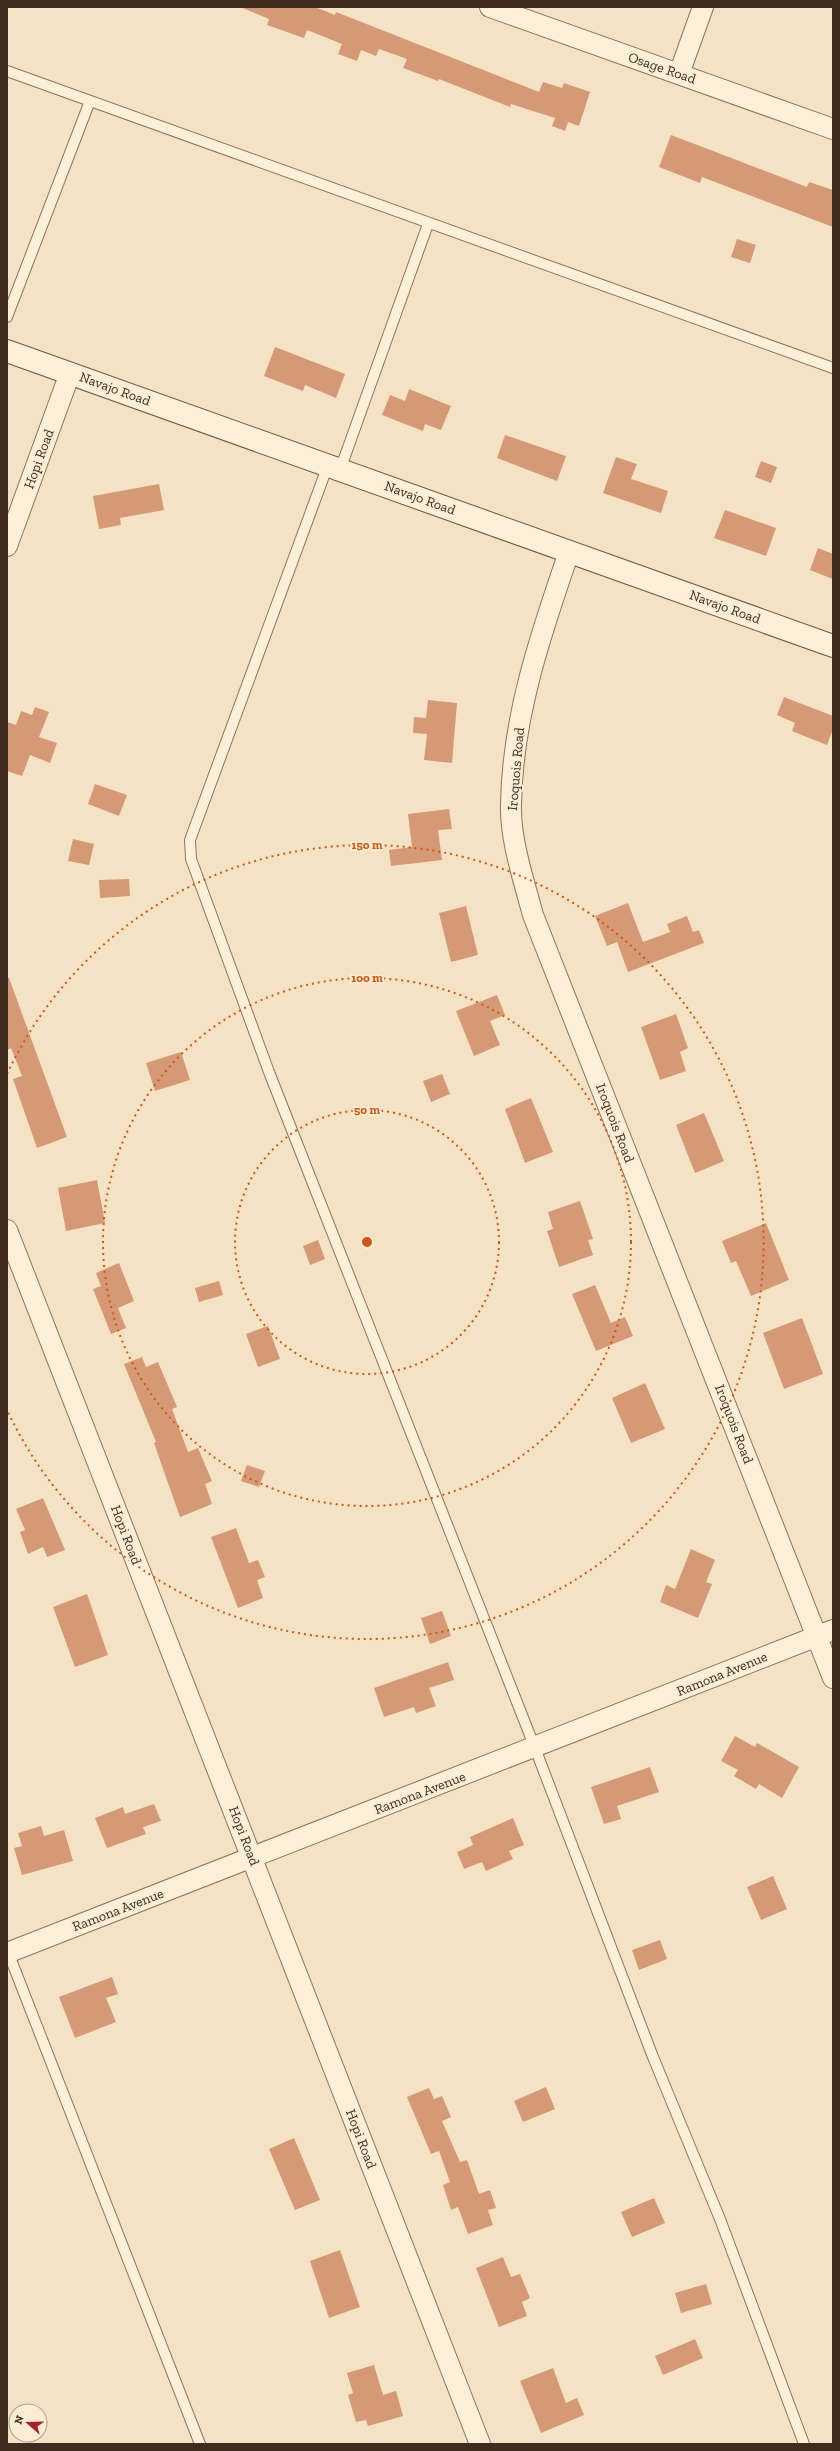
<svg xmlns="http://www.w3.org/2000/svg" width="840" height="2451" font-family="'Zilla Slab',serif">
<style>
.building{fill:#d59976}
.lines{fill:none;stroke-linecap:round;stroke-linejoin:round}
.lane-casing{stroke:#917358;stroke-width:12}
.street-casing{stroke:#917358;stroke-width:22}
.secondary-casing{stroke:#73543b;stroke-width:24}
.lane{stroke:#fcf0d9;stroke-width:10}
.street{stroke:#fcf0d9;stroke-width:20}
.secondary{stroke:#fcf0d9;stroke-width:22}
.ring{fill:none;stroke:#d7540e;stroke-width:2;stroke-dasharray:2 4}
.labels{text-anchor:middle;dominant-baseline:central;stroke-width:4;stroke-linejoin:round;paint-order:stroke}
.street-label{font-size:14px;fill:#3f2c1e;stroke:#f9edd5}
.centre{fill:#d7540e;stroke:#f9edd5;stroke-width:2}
.ring-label{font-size:12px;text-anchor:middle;font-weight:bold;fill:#d7540e;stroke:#f9edd5;stroke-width:4;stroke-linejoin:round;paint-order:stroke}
</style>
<rect width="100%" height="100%" fill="#f3e3c4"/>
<path class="building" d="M240,7H315L335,15L336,12L539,92L543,82L562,88L564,83L590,92L579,126L568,122L565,131L552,126L555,118L511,104L510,107L439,79L438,81L403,68L407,59L379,49L376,56L361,50L357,61L338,54L342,44L307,30L304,38L267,25L269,19Z
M671,135L807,187L809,182L833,190V227L702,177L700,183L659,167Z
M737,239L756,245L750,263L731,257Z
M275,347L345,374L336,398L305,385L303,391L264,376Z
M409,389L451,406L441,430L425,424L423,431L382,415L390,395L405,401Z
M505,435L566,456L557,481L497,458Z
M616,457L637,464L631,479L668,491L661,513L603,493Z
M761,461L777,467L771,483L755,477Z
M159,484L164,510L120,518L121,525L99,529L93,496Z
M725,510L776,528L766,556L714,538Z
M818,548L833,554V579L810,570Z
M784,697L833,716V729L827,745L792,731L795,723L777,715Z
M428,700L457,703L452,763L424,760L427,734L413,733L414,717L426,718Z
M35,707L49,712L39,737L57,743L50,763L30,755L22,776L7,771V722L16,725L21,711L32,715Z
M95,784L127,795L119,816L88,804Z
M449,809L452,829L438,830L442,860L391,866L389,850L412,847L408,814Z
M73,839L94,844L89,865L68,861Z
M129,879L130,896L100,898L99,880Z
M628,903L643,942L670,932L667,924L687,916L693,932L699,930L704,943L628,972L617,942L607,946L595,916Z
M466,906L478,955L451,962L439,913Z
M7,978H9L67,1137L37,1148L13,1079L22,1076L11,1048L7,1050Z
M497,995L505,1015L490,1021L500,1045L474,1056L456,1011Z
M676,1014L688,1048L680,1052L686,1071L660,1080L641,1027Z
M181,1052L190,1080L155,1091L146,1063Z
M442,1074L450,1094L431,1102L423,1081Z
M531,1098L553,1152L525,1163L505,1109Z
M704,1113L724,1161L695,1173L676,1125Z
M97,1180L105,1223L66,1231L58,1188Z
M580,1201L593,1239L588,1240L593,1255L559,1267L547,1231L553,1229L548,1212Z
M766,1223L789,1280L751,1296L736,1261L731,1263L722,1241Z
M318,1240L325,1259L310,1265L303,1246Z
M119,1263L134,1301L118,1308L126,1328L111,1334L93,1289L101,1286L96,1273Z
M219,1281L223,1295L199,1302L195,1288Z
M595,1285L611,1323L625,1317L633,1336L596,1351L572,1294Z
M802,1318L823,1374L784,1389L763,1333Z
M268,1326L280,1359L258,1367L246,1334Z
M142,1357L146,1367L158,1362L177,1407L172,1409L188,1452L198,1448L212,1481L205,1484L212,1504L180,1517L154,1443L156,1442L124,1364Z
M645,1383L665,1429L631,1443L612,1398Z
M247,1465L265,1471L259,1487L241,1481Z
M43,1498L65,1550L47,1557L43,1547L28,1554L20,1532L25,1530L16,1509Z
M236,1528L249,1563L258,1560L265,1577L257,1580L263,1598L238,1608L211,1537Z
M691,1549L715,1560L706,1582L712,1584L698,1618L660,1602L666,1585L675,1589Z
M87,1594L108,1655L75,1667L53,1607Z
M442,1611L451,1636L430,1644L421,1618Z
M448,1662L454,1680L429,1688L436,1706L416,1713L414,1707L384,1717L374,1688Z
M735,1736L755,1747L757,1743L799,1767L782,1798L759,1784L756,1789L734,1776L738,1770L721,1761Z
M650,1767L659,1792L617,1806L621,1819L604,1824L591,1787Z
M154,1804L161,1821L143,1827L146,1834L107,1848L95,1818L123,1807L125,1814Z
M513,1818L524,1845L509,1851L513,1859L486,1871L482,1862L464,1869L457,1852L473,1845L470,1837Z
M41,1826L44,1836L64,1830L73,1861L22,1875L14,1848L22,1846L18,1833Z
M773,1876L787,1909L761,1920L747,1887Z
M660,1940L667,1959L639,1970L632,1950Z
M112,1977L118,1994L106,1998L116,2022L75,2038L59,1997Z
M546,2087L555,2109L523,2122L514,2101Z
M429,2088L434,2099L442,2096L451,2117L442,2121L460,2162L467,2160L479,2194L490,2190L496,2208L488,2210L493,2225L468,2234L458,2207L451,2210L443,2185L450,2182L439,2151L431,2154L407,2097Z
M294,2138L320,2200L295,2210L269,2149Z
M654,2198L665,2223L632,2237L621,2212Z
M340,2250L360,2307L329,2318L310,2261Z
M503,2257L511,2277L520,2274L530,2298L522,2302L527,2316L499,2327L476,2268Z
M706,2284L712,2304L681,2313L675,2293Z
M695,2339L703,2358L663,2375L655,2356Z
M374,2365L383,2395L396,2391L403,2416L368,2426L366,2420L356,2422L348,2395L353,2393L347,2373Z
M553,2368L566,2403L577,2398L584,2415L541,2433L520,2381Z"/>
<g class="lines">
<defs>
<path id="lane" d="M7,71L833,368
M7,317L90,101
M328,465L190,840L191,859L269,1072L535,1748L653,2057L720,2219L804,2444
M340,470L428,224
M8,1952L200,2444"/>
<path id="street" d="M490,7L833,129
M679,74L703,7
M7,546L70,373
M569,552C541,633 512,718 511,805C510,840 524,881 533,915L833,1678
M7,1230L480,2444
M7,1953L833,1630"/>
<path id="secondary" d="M7,351L833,646"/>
</defs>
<use href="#lane" class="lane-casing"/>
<use href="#street" class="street-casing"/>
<use href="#secondary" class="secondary-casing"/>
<use href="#lane" class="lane"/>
<use href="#street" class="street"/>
<use href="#secondary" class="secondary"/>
</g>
<g class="ring">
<circle cx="367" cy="1242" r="132"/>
<circle cx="367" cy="1242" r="264"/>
<path d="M7 1074A397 397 0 1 1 7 1410"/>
</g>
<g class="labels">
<g class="street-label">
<text transform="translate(662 68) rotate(19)">Osage Road</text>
<text transform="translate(115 389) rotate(20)">Navajo Road</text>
<text transform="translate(39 459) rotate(-70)">Hopi Road</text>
<text transform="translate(420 498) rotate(20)">Navajo Road</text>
<text transform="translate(725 607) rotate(20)">Navajo Road</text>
<text transform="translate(516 769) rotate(-85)">Iroquois Road</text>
<text transform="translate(615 1123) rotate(69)">Iroquois Road</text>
<text transform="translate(734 1424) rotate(69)">Iroquois Road</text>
<text transform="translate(126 1535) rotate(69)">Hopi Road</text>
<text transform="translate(722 1674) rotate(-22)">Ramona Avenue</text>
<text transform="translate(420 1793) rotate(-21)">Ramona Avenue</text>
<text transform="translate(244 1836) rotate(69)">Hopi Road</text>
<text transform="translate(118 1910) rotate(-21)">Ramona Avenue</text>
<text transform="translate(361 2139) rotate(69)">Hopi Road</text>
</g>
</g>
<circle cx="367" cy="1242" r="6" class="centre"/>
<g class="ring-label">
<text x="367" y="849">150 m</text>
<text x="367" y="982">100 m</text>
<text x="367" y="1114">50 m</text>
</g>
<rect width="840" height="2451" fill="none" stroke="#3f2c1e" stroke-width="16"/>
<g transform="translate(28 2423) rotate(290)"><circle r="19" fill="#f9edd5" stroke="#afa08c"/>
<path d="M0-3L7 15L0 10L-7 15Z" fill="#a72128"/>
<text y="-6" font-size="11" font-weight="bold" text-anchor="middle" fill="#3f2c1e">N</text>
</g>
</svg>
